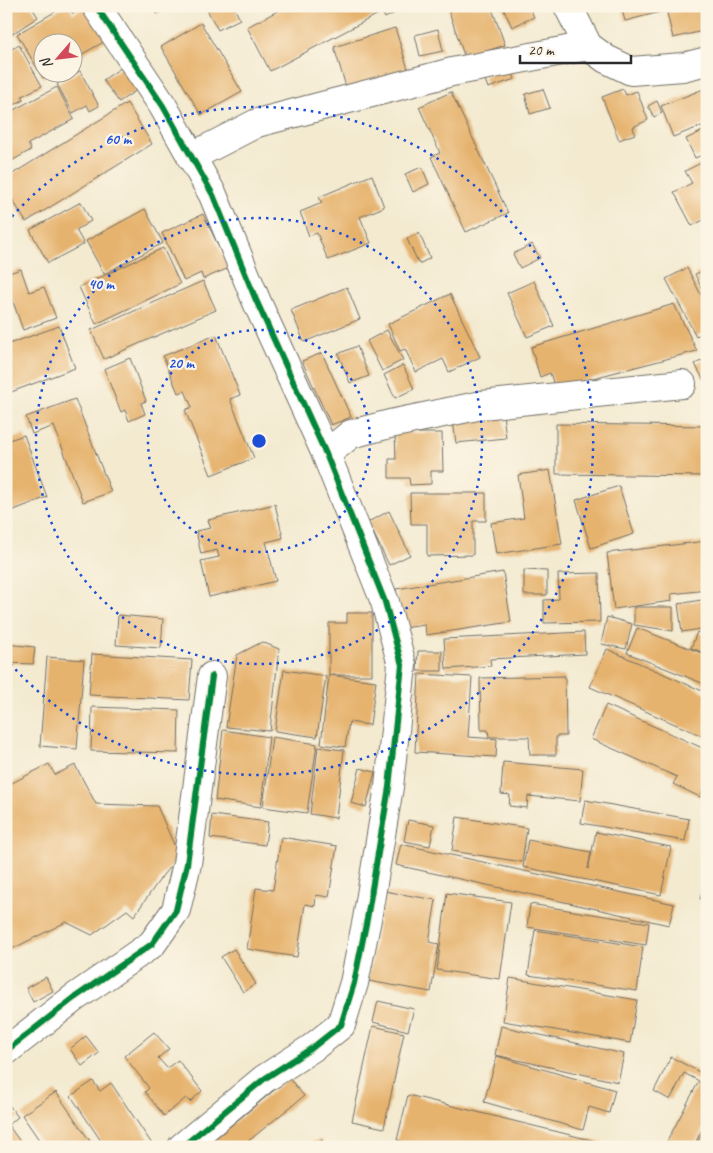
<svg xmlns="http://www.w3.org/2000/svg" width="713" height="1153" font-family="Caveat,sans-serif">
<style>
.building{fill:#e6b36e}
.lines{fill:none;stroke-linecap:round;stroke-linejoin:round}
.minor-casing{stroke:#716e65;stroke-width:30}
.minor{stroke:#fff;stroke-width:28}
.cycleway-casing{stroke:#fcf5e5;stroke-width:9}
.cycleway{stroke:#00873e;stroke-width:6}
.ring{fill:none;stroke:#1d4ed8;stroke-width:2.5;stroke-dasharray:2.5 5}
.centre{fill:#1d4ed8;stroke:#fcf5e5;stroke-width:2.5}
.ring-label{font-size:15px;text-anchor:middle;font-weight:bold;fill:#1d4ed8;stroke:#fcf5e5;stroke-width:4.5;stroke-linejoin:round;paint-order:stroke}
</style>
<rect width="100%" height="100%" fill="#fcf5e5"/>
<filter id="ink" filterUnits="userSpaceOnUse"><feTurbulence type="fractalNoise" baseFrequency=".02" numOctaves="2"/><feDisplacementMap in="SourceGraphic" scale="10" xChannelSelector="R" yChannelSelector="G"/><feConvolveMatrix kernelMatrix="1 2 1 2 8 2 1 2 1" color-interpolation-filters="sRGB"/></filter>
<filter id="wash" filterUnits="userSpaceOnUse"><feTurbulence type="fractalNoise" baseFrequency=".0096" numOctaves="4" result="noise"/><feDisplacementMap in="SourceGraphic" scale="20" xChannelSelector="R" yChannelSelector="G"/><feGaussianBlur stdDeviation="1.12" result="paint"/><feColorMatrix in="noise" values="0 0 0 0 0 0 0 0 0 0 0 0 0 0 0 0 0 1.4 0 .05"/><feComposite in="paint" operator="in"/></filter>
<g filter="url(#wash)">
<rect width="100%" height="100%" fill="#f3ead0"/>
<g id="blocks">
<path class="building" d="M6,6H31L38,17L6,38Z
M65,6H69L73,14L86,6L107,40L72,60V42H42V72H52L43,78L17,34Z
M152,6H171L156,14Z
M205,6H233L240,19L218,30Z
M287,6H396L398,11L385,18L382,12L270,71L247,27Z
M447,6H491L505,45L465,58Z
M502,6H529L534,17L512,27Z
M621,6H667L668,10L625,21Z
M697,6H707V30L673,38L667,13Z
M201,23L242,92L201,115L161,47Z
M395,28L409,72L347,90L334,47Z
M438,29L443,51L420,56L415,35Z
M19,45L42,86L22,96L23,100L14,105L6,91V77L9,76L6,70V52Z
M122,67L138,89L119,102L103,80Z
M511,68L515,79L488,88L484,77Z
M80,71L99,106L90,111L87,105L73,113L57,84Z
M57,87L74,119L28,144L31,150L6,164V114Z
M706,88L707,124L673,137L661,106Z
M543,89L550,108L530,114L525,94Z
M623,89L626,95L637,91L648,120L633,127L635,134L619,140L602,97Z
M451,92L508,213L466,232L431,157L440,153L419,107Z
M657,101L662,113L654,117L648,106Z
M127,103L152,144L26,222L6,189V178Z
M707,129V153L695,158L686,139Z
M707,160V218L692,226L674,192L692,183L685,171Z
M422,167L429,184L413,192L405,174Z
M372,175L384,207L360,217L371,243L328,260L317,233L309,236L300,212L322,203L319,197Z
M81,202L91,221L76,230L84,244L48,263L30,230Z
M6,205L14,219L6,223Z
M145,209L163,243L104,274L86,241Z
M203,214L229,268L203,279L201,273L184,281L162,233Z
M419,233L430,258L419,264L407,239Z
M532,244L540,258L520,268L513,254Z
M163,248L180,284L96,324L79,287Z
M687,268L707,306V331L696,336L666,279Z
M21,269L29,292L44,287L56,318L23,330L6,282V274Z
M707,269V300L695,274Z
M203,281L216,310L104,359L91,330Z
M534,281L554,326L527,337L507,293Z
M347,287L360,319L304,342L291,310Z
M450,294L480,357L449,372L443,359L416,372L405,349L400,351L388,324Z
M674,304L697,351L555,388L550,373L540,377L531,347Z
M59,326L75,368L6,394V345Z
M387,330L403,360L382,371L367,341Z
M216,335L240,395L230,399L254,458L211,475L185,410L192,407L185,391L178,393L163,356Z
M357,346L369,376L350,383L338,354Z
M322,353L351,417L331,425L302,361Z
M130,358L146,401L141,403L145,414L129,421L125,410L121,412L104,369Z
M707,358V386L695,364Z
M403,365L414,389L395,398L384,375Z
M75,399L111,492L83,502L54,426L32,434L26,417Z
M503,414L506,438L456,443L453,420Z
M556,424L707,426V476L556,474Z
M395,433H442L443,471H431V484L410,485L409,478H389V459H396Z
M24,435L47,497L9,512L6,505V441Z
M550,470L562,544L496,554L491,523L524,518L518,475Z
M619,486L634,534L591,548L576,500Z
M410,493H486V521H473V555L427,556V524H411Z
M275,504L283,538L266,542L276,581L209,597L201,561L219,557L217,550L201,554L196,531L211,528L208,520Z
M389,511L410,555L389,565L368,522Z
M707,541V590L671,594L672,601L614,609L607,553Z
M524,570L547,571V595H524Z
M503,572L511,622L426,635L425,625L403,628L396,589Z
M599,573L600,622L544,623V600L559,599L558,574Z
M707,599V628L682,632L678,604Z
M634,607H673V631L634,625Z
M347,613H372V675H329V623H347Z
M118,615L163,619L161,648L116,645Z
M607,617L632,624L626,649L601,644Z
M637,628L707,655V685L627,653Z
M584,632L585,654L490,659L491,666L446,669L444,639Z
M697,632L707,636V654L691,648Z
M262,642L279,649L270,731L226,727L237,655Z
M6,644L35,647L33,664L6,663Z
M607,649L707,693V738L590,687Z
M418,651H442V671H417Z
M92,654L192,660L189,700L89,695Z
M47,657L84,660L77,749L40,746Z
M284,670L326,676L317,737L275,731Z
M419,674L472,677L468,737L497,739L496,757L415,752Z
M329,675L376,681L370,725L349,722L345,747L321,744Z
M565,676L566,736H556V755H530L529,737H489L488,730H481L480,678Z
M606,705L707,750V781L700,797L673,784L677,777L591,739Z
M92,707L179,710L178,753L91,751Z
M223,730L269,737L261,807L215,800Z
M272,737L317,744L307,813L263,807Z
M318,747L344,750L336,818L310,814Z
M503,762L583,769L580,801L528,796L527,808L509,806L510,795L501,794Z
M49,764L55,775L75,765L96,804L157,806L179,856L163,875L134,916L127,910L92,935L66,922L6,952V786Z
M360,768L375,772L366,807L351,803Z
M585,800L689,819L685,841L581,823Z
M212,815L268,822L265,845L210,838Z
M457,817L527,828L522,862L452,851Z
M408,820L434,825L430,846L404,841Z
M596,832L671,847L661,895L523,867L528,840L591,852L588,869Z
M281,837L337,846L329,897L316,895L315,906L305,904L297,957L247,949L256,888L273,890Z
M401,844L674,904L669,925L396,865Z
M706,876H707V901L700,899Z
M384,891L436,900L429,942L439,944L431,992L368,981Z
M447,893L511,902L500,979L437,970Z
M530,904L649,923L646,945L527,927Z
M535,930L643,947L637,991L528,975Z
M234,949L256,984L243,992L221,957Z
M46,977L53,991L33,1002L26,988Z
M510,978L637,1000L630,1043L503,1021Z
M378,1001L414,1009L408,1031L373,1022Z
M373,1026L404,1033L384,1128L352,1121Z
M501,1026L624,1054L618,1082L495,1055Z
M154,1032L169,1049L158,1058L167,1068L178,1060L202,1091L190,1102L186,1098L164,1116L145,1092L149,1088L124,1056Z
M86,1036L99,1053L82,1066L70,1049Z
M497,1056L615,1090L609,1113L589,1107L583,1130L484,1102Z
M671,1057L707,1076V1121L693,1147H664L699,1081L684,1073L670,1100L654,1091Z
M289,1078L304,1096L241,1147H205Z
M93,1081L100,1091L111,1083L154,1147H105L71,1096Z
M56,1092L94,1147H44L22,1115Z
M408,1095L603,1143L602,1147H424L397,1140Z
M6,1101L18,1117L8,1125L24,1147H6Z
M707,1125V1147H695Z
M322,1140L323,1147H282V1146Z"/>
</g>
</g>
<g filter="url(#ink)">
<use href="#blocks" fill-opacity="0" stroke="#716e65" stroke-width="1"/>
<g class="lines">
<defs>
<path id="minor" d="M96,6L163,106L213,195L256,300L326,454L385,602L402,665L389,787L367,919L354,983L341,1025L312,1048L264,1079L182,1147
M568,6L588,46L606,59L631,71L683,67L707,61
M191,157L257,123L452,72L588,46
M326,454L351,434L390,424L482,405L682,384
M6,1051L74,998L152,944L176,910L187,864L212,676"/>
</defs>
<use href="#minor" class="minor-casing"/>
<use href="#minor" class="minor"/>
<defs>
<path id="cycleway" d="M96,6L163,106L213,195L256,300L326,454L385,602L402,665L389,787L367,919L354,983L341,1025L312,1048L264,1079L182,1147
M6,1051L74,998L152,944L176,910L187,864L212,676"/>
</defs>
<use href="#cycleway" class="cycleway-casing"/>
<use href="#cycleway" class="cycleway"/>
</g>
</g>
<g class="ring">
<circle cx="259" cy="441" r="111"/>
<circle cx="259" cy="441" r="223"/>
<path d="M7 222A334 334 0 1 1 7 660"/>
</g>
<circle cx="259" cy="441" r="8" class="centre"/>
<g class="ring-label">
<text x="118" y="144">60 m</text>
<text x="101" y="289">40 m</text>
<text x="181" y="368">20 m</text>
</g>
<rect width="713" height="1153" fill="none" stroke="#fcf5e5" stroke-width="25"/>
<g transform="translate(58 58) rotate(242)"><circle r="24" fill="#fcf5e5" stroke="#a8a49b"/>
<path d="M0-4L9 19L0 12L-9 19Z" fill="#d1495b"/>
<text y="-8" font-size="14" font-weight="bold" text-anchor="middle" fill="#2b2b2b">N</text>
</g>
<path d="M520 55v8h111v-8" fill="none" stroke="#2b2b2b" stroke-width="2.5"/>
<text x="528" y="55" font-size="15" fill="#2b2b2b" stroke="#fcf5e5" stroke-width="4" paint-order="stroke">20 m</text>
</svg>
